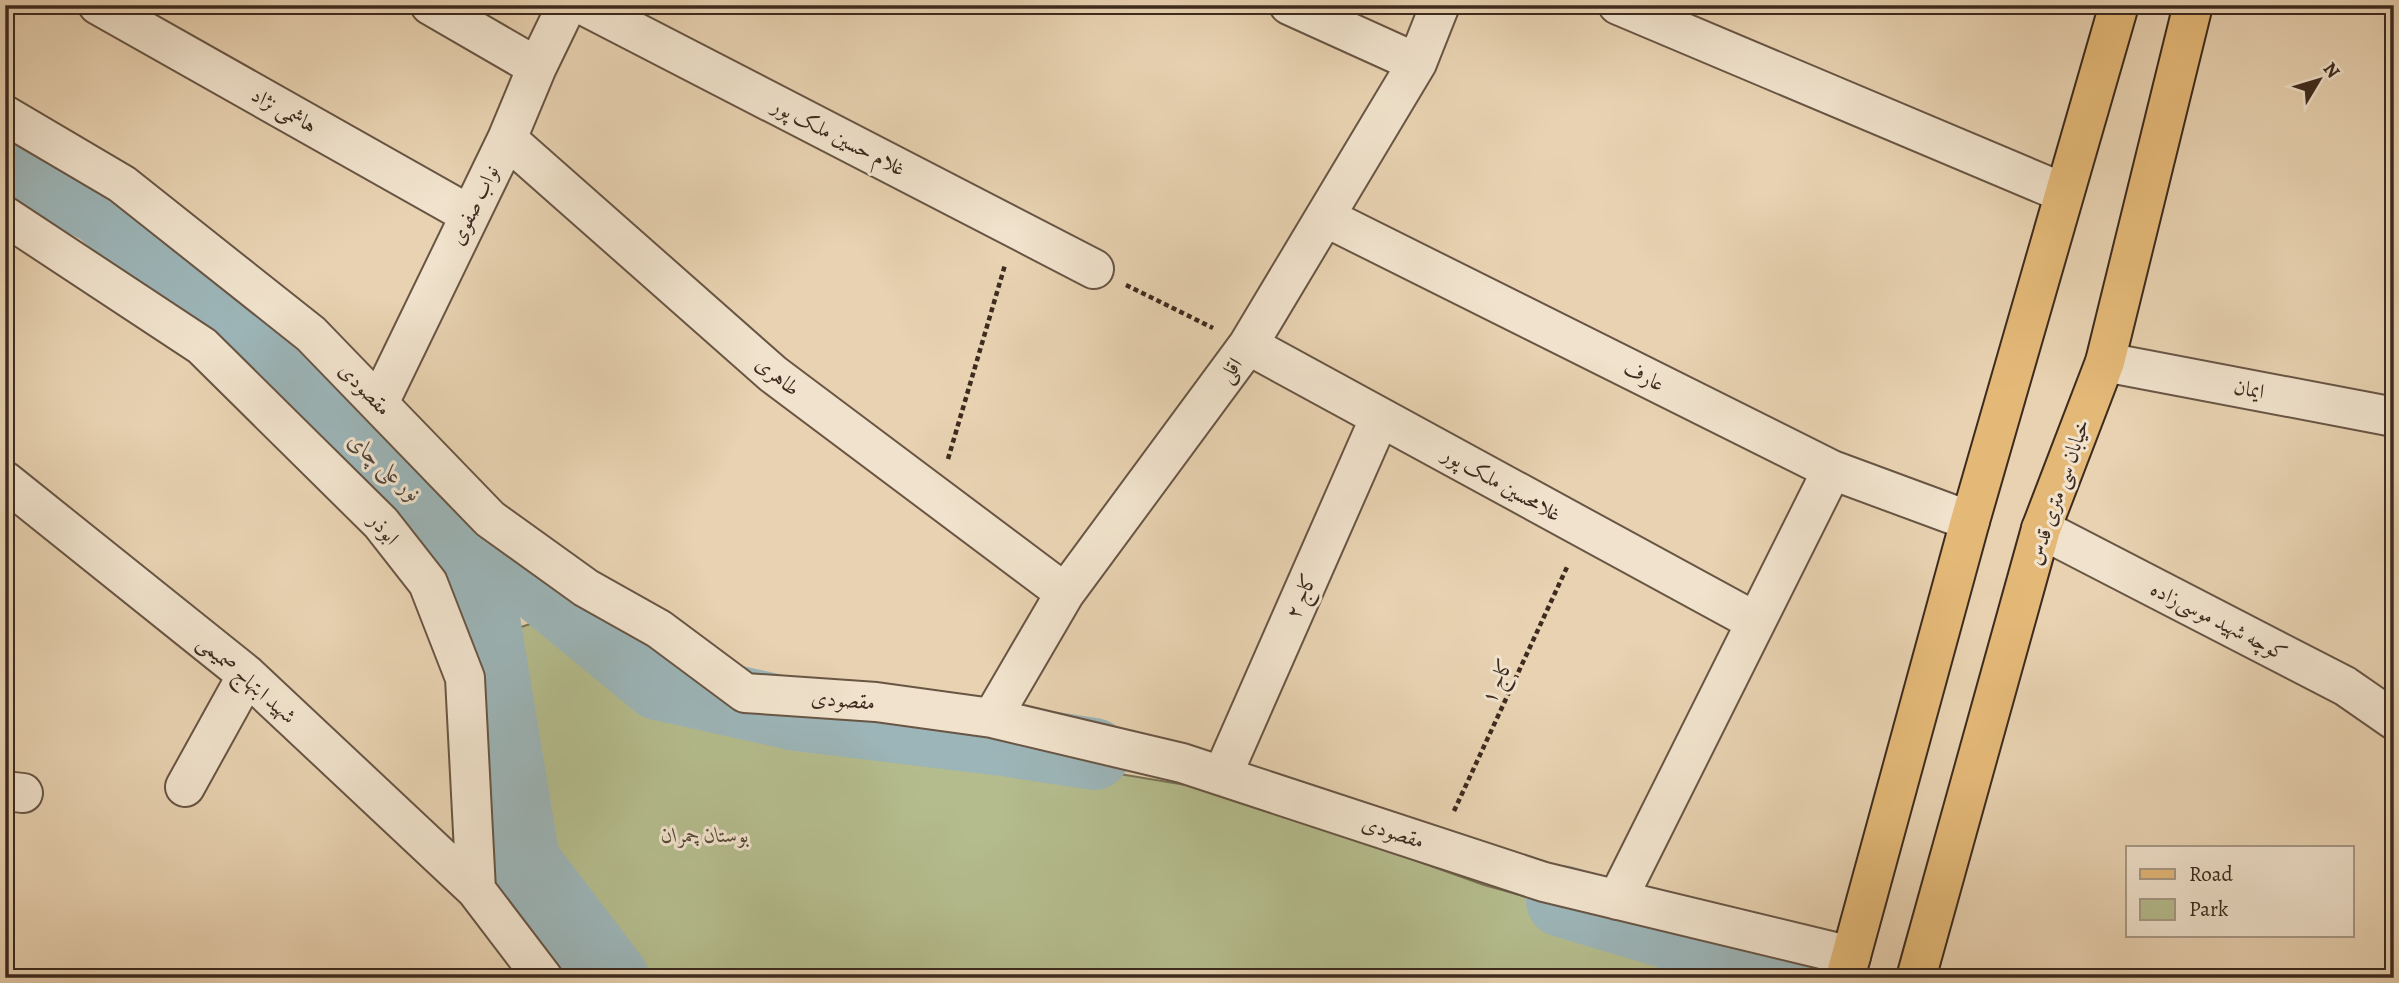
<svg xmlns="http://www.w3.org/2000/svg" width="2399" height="983" font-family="Alegreya,Amiri,serif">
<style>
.green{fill:#b4bc8d;stroke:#787456;stroke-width:2}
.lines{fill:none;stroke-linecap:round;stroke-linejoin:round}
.river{stroke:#9cb5b8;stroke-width:72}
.minor-casing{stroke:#685544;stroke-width:42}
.major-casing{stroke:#3d2b1f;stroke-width:42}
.path{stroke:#3d2b1f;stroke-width:4.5;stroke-dasharray:5 3.5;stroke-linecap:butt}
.minor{stroke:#f0e2cc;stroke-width:38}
.major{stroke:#e4b978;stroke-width:38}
.labels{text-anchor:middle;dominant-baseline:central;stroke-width:6;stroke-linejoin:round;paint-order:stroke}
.street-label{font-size:21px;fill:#3d2b1f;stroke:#f0e2cc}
.park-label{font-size:21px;font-style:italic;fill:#554835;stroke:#f0e2cc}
.water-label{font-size:23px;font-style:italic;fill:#50473e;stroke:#f0e2cc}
</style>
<rect width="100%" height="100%" fill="#e8d2b1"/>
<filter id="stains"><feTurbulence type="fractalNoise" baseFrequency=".00286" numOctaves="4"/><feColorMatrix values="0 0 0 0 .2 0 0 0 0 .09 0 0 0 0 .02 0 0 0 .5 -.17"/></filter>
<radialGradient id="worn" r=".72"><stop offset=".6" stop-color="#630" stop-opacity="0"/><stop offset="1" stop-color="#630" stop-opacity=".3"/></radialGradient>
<path class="green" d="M560,614L675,651L788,719L1222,791L1484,885L1799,972L1798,978H638L555,877L512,630Z"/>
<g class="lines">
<path class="river" d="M5,158L102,210L426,503L483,613L524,861L613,978
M426,503L527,576L658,684L797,715L1003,740L1094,754
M1562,901L1799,972"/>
<defs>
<path id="minor" d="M98,5L470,215
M430,5L537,67
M583,5L1094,269
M1289,5L1417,63
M1618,5L2064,193
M5,115L122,184L311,334L490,519L586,588L659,629L745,693L876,702L992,718L1182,763L1544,882L1851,956
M507,139L773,374L1065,593
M5,216L202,346L381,523L428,583L465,678L476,890
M1325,217L1832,470L1970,521
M1248,345L1756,622
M2105,362L2394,417
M379,403L507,139L537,67L567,5
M5,481L247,675L476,890L543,978
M2041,529L2345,686L2394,720
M992,718L1065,593L1248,345L1417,63L1440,5
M1222,776L1380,417
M185,787L247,675
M5,791L23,793
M1617,900L1832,470"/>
<path id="major" d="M1845,978L1970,521L2119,5
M1916,978L2041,529L2105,362L2193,5"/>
</defs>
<use href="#minor" class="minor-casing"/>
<use href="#major" class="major-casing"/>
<path class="path" d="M1126,285L1213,328
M948,459L1005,265
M1454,811L1568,565"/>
<use href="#minor" class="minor"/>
<use href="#major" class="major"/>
</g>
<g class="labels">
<g class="street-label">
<text transform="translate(284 110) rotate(29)">هاشمی نژاد</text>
<text transform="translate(839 137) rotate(27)">غلام حسین ملک پور</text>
<text transform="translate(474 205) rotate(-64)">نواب صفوی</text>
<text transform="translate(1230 370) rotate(-54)">اقلی</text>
<text transform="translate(778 376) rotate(39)">طاهری</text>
<text transform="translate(1644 376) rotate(26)">عارف</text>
<text transform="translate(365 389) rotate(46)">مقصودی</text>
<text transform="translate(2249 389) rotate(11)">ایمان</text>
<text transform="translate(1502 484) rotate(29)">غلامحسین ملک پور</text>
<text transform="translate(2058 492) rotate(-71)">خیابان سی متری قدس</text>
<text transform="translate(384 529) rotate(49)">ابوذر</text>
<text transform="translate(1301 596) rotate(-66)">کاج ۲</text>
<text transform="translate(2219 621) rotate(27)">کوچه شهید موسی‌زاده</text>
<text transform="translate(247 679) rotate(41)">شهید ابتهاج صمیمی</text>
<text transform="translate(1497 681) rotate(-65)">کاج ۱</text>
<text transform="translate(843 700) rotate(5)">مقصودی</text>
<text transform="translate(1393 832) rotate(18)">مقصودی</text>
</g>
<g class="park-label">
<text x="705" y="835">بوستان چمران</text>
</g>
<g class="water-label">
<text transform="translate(385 467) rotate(42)">نور علی چای</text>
</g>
</g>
<rect width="2399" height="983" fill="none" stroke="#e8d2b1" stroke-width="28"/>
<rect x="7" y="7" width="2385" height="969" fill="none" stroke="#3d2b1f" stroke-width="3.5"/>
<rect x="14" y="14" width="2371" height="955" fill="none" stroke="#3d2b1f" stroke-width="2"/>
<rect x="2126" y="846" width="228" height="91" fill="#f0e2cc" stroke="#a89987" stroke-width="2"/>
<rect x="2140" y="869" width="35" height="10" fill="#e4b978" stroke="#a89987" stroke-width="2"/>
<text x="2189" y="881" font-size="21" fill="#3d2b1f">Road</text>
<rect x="2140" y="899" width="35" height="21" fill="#b4bc8d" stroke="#a89987" stroke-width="2"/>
<text x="2189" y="916" font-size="21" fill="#3d2b1f">Park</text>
<g transform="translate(2319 80) rotate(52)" stroke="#f0e2cc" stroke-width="5" paint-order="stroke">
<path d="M0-5L12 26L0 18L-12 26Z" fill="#3d2b1f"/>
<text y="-10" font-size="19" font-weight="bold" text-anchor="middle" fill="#3d2b1f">N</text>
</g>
<rect width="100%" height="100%" filter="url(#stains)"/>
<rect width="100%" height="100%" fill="url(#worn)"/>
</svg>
